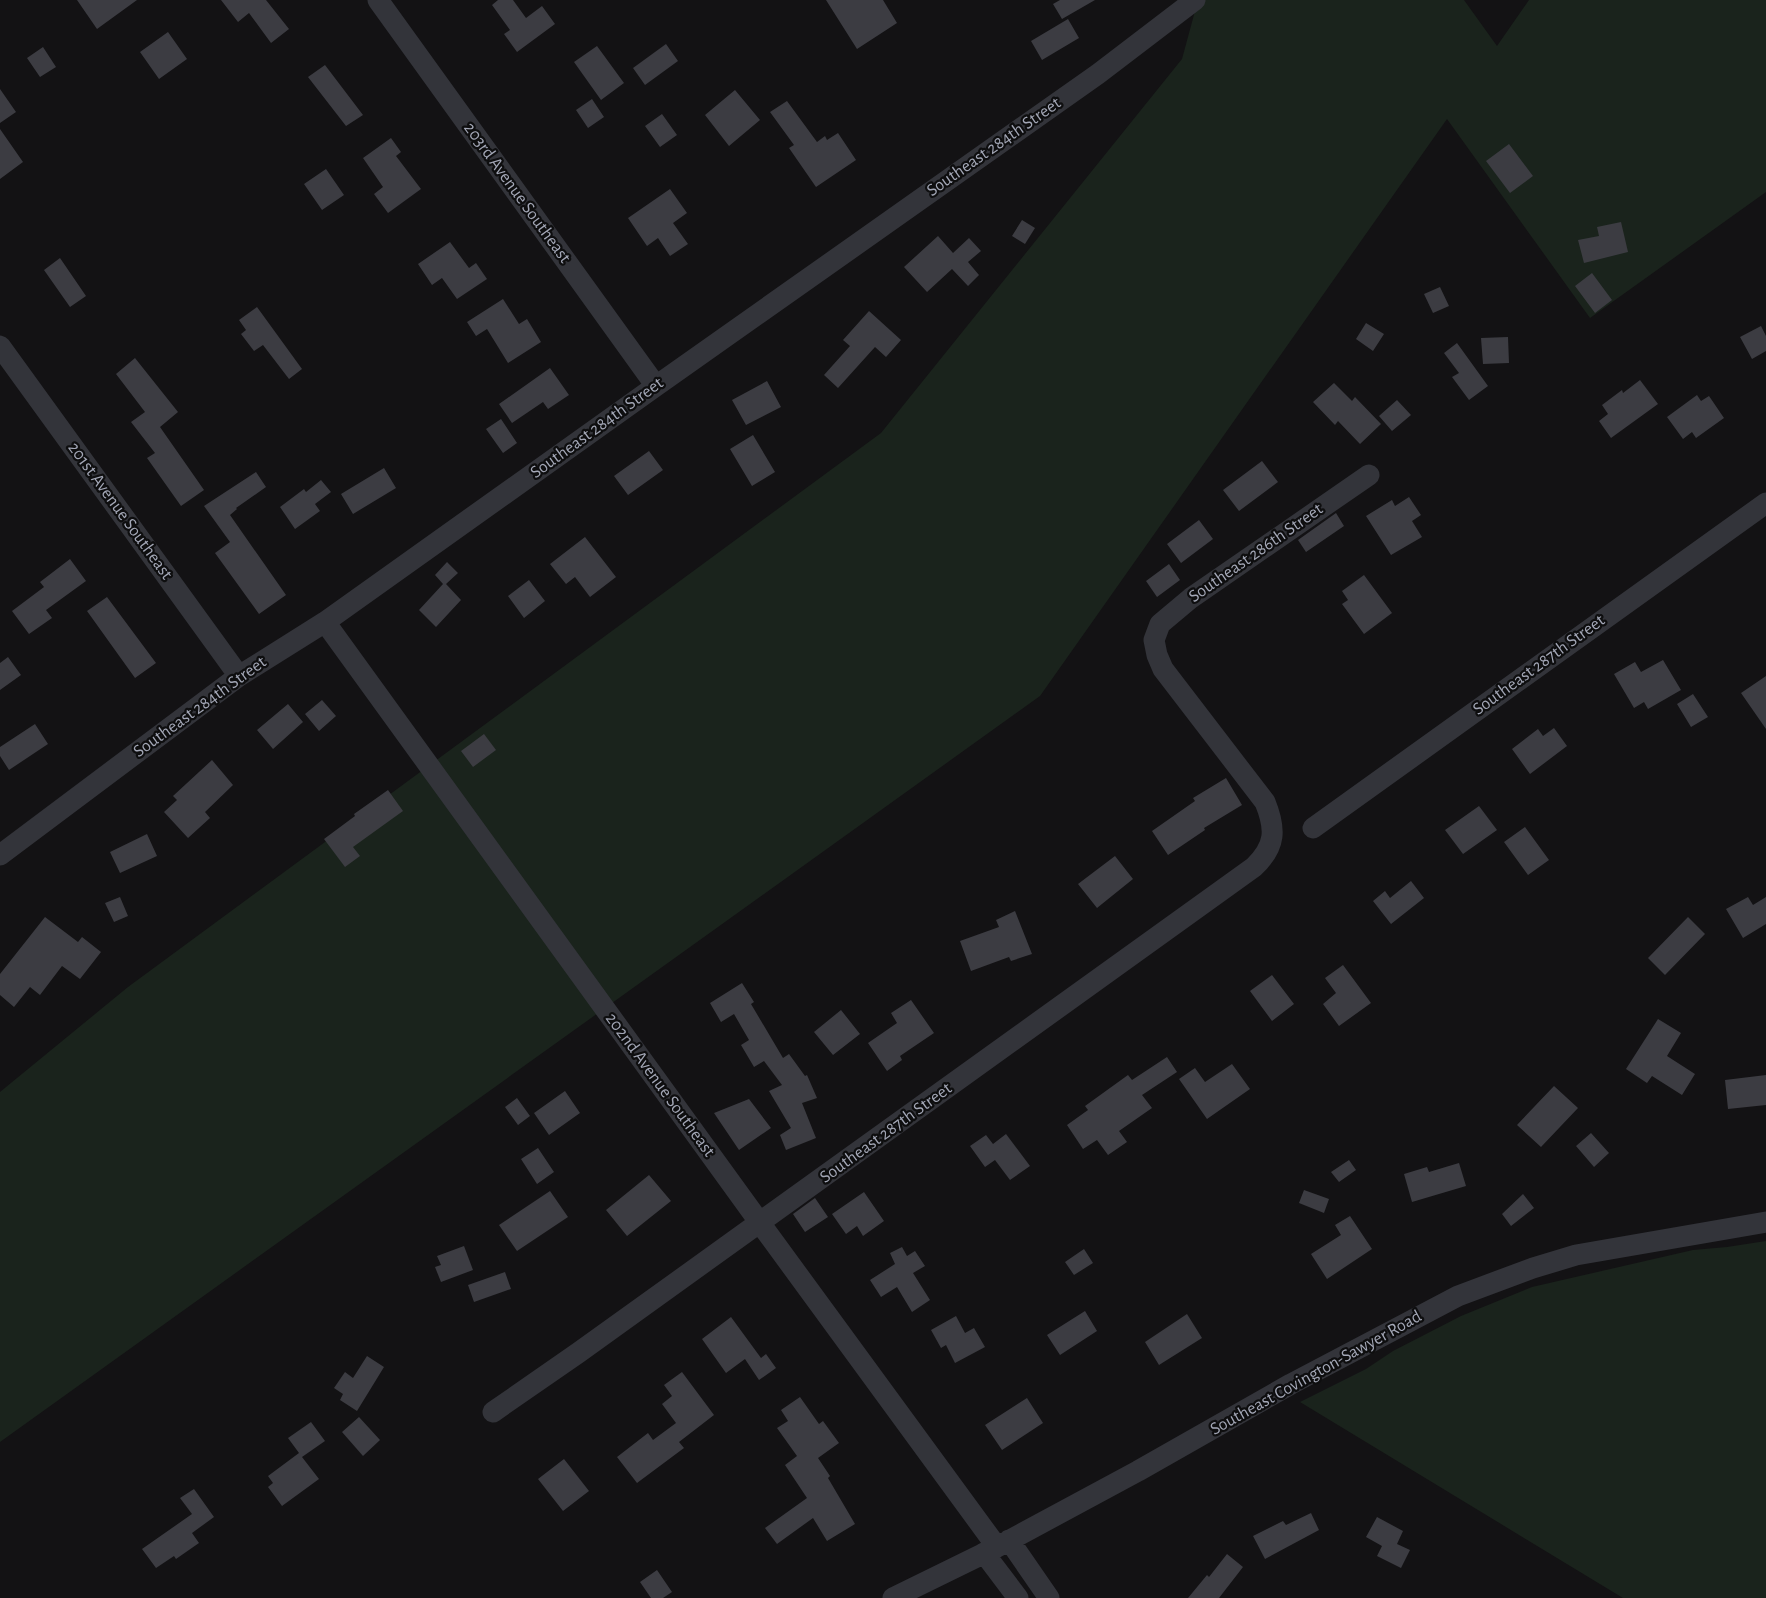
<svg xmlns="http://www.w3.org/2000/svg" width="1766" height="1598" font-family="'Alegreya Sans',sans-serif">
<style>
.green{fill:#1a231c}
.building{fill:#3c3c42}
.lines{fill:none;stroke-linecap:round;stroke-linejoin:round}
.minor{stroke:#33343a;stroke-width:21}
.labels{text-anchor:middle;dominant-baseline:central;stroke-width:4.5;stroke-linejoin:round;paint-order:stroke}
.street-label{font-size:18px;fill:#a3a7b6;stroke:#0e0e0f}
</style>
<rect width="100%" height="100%" fill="#131214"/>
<path class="green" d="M1198,0H1464L1497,46L1529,0H1766V192L1590,318L1447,119L1040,696L0,1442V1092L128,987L881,433L1182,59Z
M1766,1241V1598H1623L1300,1402L1366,1369L1393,1351L1461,1316L1532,1287L1693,1250L1727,1247Z"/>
<path class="building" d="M77,0H137L97,29Z
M221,0H266L289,29L271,43L249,13L238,22Z
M498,0H513L526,18L542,6L555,24L517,52L504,34L510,30L492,5Z
M826,0H883L897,23L857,49Z
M1060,0H1095L1062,19L1053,4Z
M1068,19L1079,38L1042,60L1031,41Z
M168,32L187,59L159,79L140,52Z
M666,44L678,61L645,85L633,68Z
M597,46L624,83L601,100L574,62Z
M43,47L56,67L40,77L27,58Z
M325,65L363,115L346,126L308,77Z
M0,89L16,112L0,123Z
M735,90L760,120L729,146L705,115Z
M592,99L604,117L588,128L576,110Z
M787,101L817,142L825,136L827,140L838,133L856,160L816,187L789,148L794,145L770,112Z
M662,114L677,135L660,147L645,126Z
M0,129L23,162L0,179Z
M391,138L401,152L396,156L421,189L388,213L374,194L383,187L363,158Z
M1509,144L1533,176L1510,193L1486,161Z
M326,169L344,195L322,210L304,184Z
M670,189L687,213L673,223L688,244L670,256L658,238L647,246L628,218Z
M1022,220L1035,228L1025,244L1012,236Z
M1621,222L1628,252L1584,263L1578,240L1599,236L1597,227Z
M938,236L953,253L969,238L981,251L968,262L979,275L968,286L952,269L927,292L904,267Z
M450,242L469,268L476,263L487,279L457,299L442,278L432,285L418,264Z
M60,258L86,296L70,307L44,270Z
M1592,273L1612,300L1595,313L1575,286Z
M1440,287L1449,306L1433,313L1424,294Z
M503,299L519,324L527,319L541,342L508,363L487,329L476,336L467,322Z
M257,307L302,369L289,379L263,345L254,351L241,334L246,330L239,320Z
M869,311L901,340L886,357L875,347L838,388L824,375L850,346L843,340Z
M1366,323L1384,334L1373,351L1356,339Z
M1761,326L1766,336V351L1752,359L1740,337Z
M1508,337L1509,363L1483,364L1481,338Z
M1457,343L1488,386L1469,400L1452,377L1459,373L1444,353Z
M135,358L178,412L160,427L204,490L181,506L147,458L155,453L131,422L145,412L116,374Z
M550,368L569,395L548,409L543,402L512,423L499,404Z
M1640,380L1658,404L1611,438L1599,421L1608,414L1602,405L1622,390L1623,393Z
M767,381L781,407L746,425L732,400Z
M1334,383L1352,401L1355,397L1381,424L1360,444L1338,421L1335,425L1313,402Z
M1697,395L1701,401L1709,396L1724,418L1696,438L1692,432L1683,439L1667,417Z
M1397,400L1411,415L1392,431L1379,416Z
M501,419L517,443L503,453L486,429Z
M753,435L775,472L752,486L730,449Z
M649,451L663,470L628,495L614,476Z
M1262,461L1278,482L1239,511L1223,490Z
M384,468L396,488L353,514L341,494Z
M256,472L266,487L236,508L237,509L230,515L286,595L259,614L215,553L230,542L204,506Z
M321,480L331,492L315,504L320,511L295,529L280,507L304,489L306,492Z
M1409,497L1421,515L1412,521L1422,537L1391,555L1366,516L1392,500L1395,506Z
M1336,513L1344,526L1306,552L1298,540Z
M1199,520L1213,539L1181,563L1167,544Z
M585,537L616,577L590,597L575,577L566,584L550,564Z
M70,559L86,581L46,610L52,618L29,634L12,611L44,587L40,582Z
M447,562L458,573L446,584L461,600L436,627L419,610L443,584L435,575Z
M1169,564L1180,580L1157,597L1146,581Z
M1364,575L1392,613L1364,634L1342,604L1348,600L1342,591Z
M529,580L545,601L524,618L508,596Z
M107,597L156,663L135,678L87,611Z
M8,657L21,675L0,690V663Z
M1663,660L1681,690L1648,709L1644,702L1634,708L1614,674L1635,662L1641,672Z
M1766,676V729L1741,693Z
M1693,694L1708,717L1691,727L1677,704Z
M322,700L336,716L319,731L305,714Z
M288,704L303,722L273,749L257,730Z
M35,724L48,744L9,770L0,756V747Z
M1554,728L1567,746L1530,774L1512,749L1538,729L1543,736Z
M484,734L496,750L473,767L461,751Z
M212,760L233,785L205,812L210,818L188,838L164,812L177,800L173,796Z
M1226,778L1242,805L1204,828L1205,830L1168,855L1152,831L1195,801L1193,798Z
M388,790L403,811L353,847L360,856L345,867L324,839L355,816L354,814Z
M1479,806L1497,830L1463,854L1445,830Z
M1525,827L1549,860L1528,875L1504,842Z
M147,834L157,856L120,873L110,852Z
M1115,856L1133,879L1097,908L1078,884Z
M1411,881L1424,898L1391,924L1373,901L1385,891L1390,898Z
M120,897L128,916L114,922L105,903Z
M1748,897L1753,905L1766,897V924L1743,938L1726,909Z
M1015,911L1032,954L1011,961L1009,957L971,971L960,941L999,927L996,920Z
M45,917L78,942L82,937L101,952L80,979L62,966L40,995L30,987L14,1007L0,995V974Z
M1688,917L1705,934L1665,975L1648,958Z
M1343,965L1371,1003L1339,1026L1323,1004L1336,993L1325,978Z
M1272,975L1294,1004L1272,1021L1250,991Z
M742,983L754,1002L751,1004L783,1058L789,1054L805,1076L807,1075L817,1098L802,1103L816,1138L786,1150L780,1135L791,1128L769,1091L782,1085L764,1061L754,1067L741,1045L749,1040L734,1014L721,1022L710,1003Z
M911,1000L934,1033L900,1056L902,1060L887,1071L868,1043L897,1023L891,1013Z
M841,1010L860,1034L833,1055L814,1032Z
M1658,1019L1681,1033L1667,1056L1695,1074L1682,1095L1652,1076L1647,1083L1626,1069Z
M1167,1057L1177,1072L1142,1095L1152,1108L1119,1131L1127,1142L1108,1155L1097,1140L1083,1149L1067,1125L1088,1110L1085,1106L1128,1075L1132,1080Z
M1232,1064L1250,1089L1207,1119L1179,1079L1195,1068L1205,1082Z
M1766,1075V1105L1728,1109L1725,1080Z
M1554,1086L1578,1108L1541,1147L1517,1125Z
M565,1091L580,1113L549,1135L534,1113Z
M517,1098L530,1116L518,1125L505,1107Z
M749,1099L771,1128L739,1150L714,1113Z
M1591,1133L1609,1153L1594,1167L1576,1146Z
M1006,1134L1030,1166L1010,1180L995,1160L985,1167L970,1146L986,1135L993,1144Z
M538,1148L554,1172L537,1184L521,1159Z
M1349,1160L1356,1170L1339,1182L1331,1172Z
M1459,1163L1466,1186L1412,1202L1404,1174L1427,1167L1429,1172Z
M649,1175L671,1201L627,1236L606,1210Z
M1304,1190L1329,1199L1324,1213L1299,1203Z
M550,1191L568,1217L517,1251L499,1225Z
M864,1192L884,1221L863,1236L857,1226L846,1234L832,1214Z
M1523,1194L1534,1208L1511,1226L1502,1214Z
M815,1198L828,1217L805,1232L793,1214Z
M1350,1216L1372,1249L1327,1279L1311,1254L1341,1235L1335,1225Z
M464,1246L473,1270L441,1282L435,1267L441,1265L437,1256Z
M902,1247L907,1256L915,1251L925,1266L913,1273L930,1300L912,1312L897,1287L881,1297L870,1280L895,1264L890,1253Z
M1084,1249L1093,1263L1074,1275L1065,1262Z
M505,1272L511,1289L474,1302L468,1285Z
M1085,1311L1097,1331L1060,1355L1047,1335Z
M1187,1314L1202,1338L1159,1365L1145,1342Z
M956,1316L965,1333L974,1328L985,1347L955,1363L946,1345L941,1348L931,1330Z
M731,1317L761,1358L766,1354L776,1368L759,1380L745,1359L726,1373L702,1339Z
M367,1356L384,1367L357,1411L340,1400L343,1394L334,1388L345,1372L353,1378Z
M682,1372L714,1415L679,1442L684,1448L637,1483L617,1457L648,1433L653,1440L676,1423L662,1404L672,1396L664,1385Z
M800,1397L819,1424L823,1421L839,1443L818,1458L830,1476L828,1478L855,1524L827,1541L813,1518L777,1544L765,1528L807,1498L785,1465L797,1456L777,1428L788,1421L781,1410Z
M1027,1398L1043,1423L1002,1450L985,1425Z
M359,1417L380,1440L363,1456L342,1432Z
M311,1422L325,1441L302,1457L319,1479L282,1506L268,1487L273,1483L268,1476L299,1453L288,1438Z
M564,1459L589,1491L563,1511L538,1479Z
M194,1489L214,1517L192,1533L199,1543L176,1559L174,1556L156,1568L142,1549L192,1514L180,1498Z
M1311,1513L1319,1530L1265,1559L1253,1536L1283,1521L1286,1525Z
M1377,1517L1403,1531L1397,1544L1410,1550L1401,1568L1377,1556L1382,1546L1366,1537Z
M1227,1554L1243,1567L1219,1598H1188L1207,1575L1209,1577Z
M657,1570L672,1592L663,1598H651L640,1582Z"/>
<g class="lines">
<path class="minor" d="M378,0L656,386
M0,346L239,676
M325,622L760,1223L997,1547
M1313,828L1766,503
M0,855L239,676L325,622L656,386L1098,74L1195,0
M493,1412L578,1353L1254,867C1276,846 1276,829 1265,802L1163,669L1157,655L1154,640L1160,624L1191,598L1369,475
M1009,1540L1049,1598
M984,1553L1018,1598
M893,1598L997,1547L1138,1471L1291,1384L1458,1296L1533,1268L1576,1255L1766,1222"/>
</g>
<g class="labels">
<g class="street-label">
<text transform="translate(994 147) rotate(-35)">Southeast 284th Street</text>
<text transform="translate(517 193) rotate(54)">203rd Avenue Southeast</text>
<text transform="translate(597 428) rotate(-36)">Southeast 284th Street</text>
<text transform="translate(120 511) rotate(54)">201st Avenue Southeast</text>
<text transform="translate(1256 553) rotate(-35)">Southeast 286th Street</text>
<text transform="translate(1539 665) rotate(-36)">Southeast 287th Street</text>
<text transform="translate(200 707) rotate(-36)">Southeast 284th Street</text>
<text transform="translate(660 1085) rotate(54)">202nd Avenue Southeast</text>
<text transform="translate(886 1133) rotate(-36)">Southeast 287th Street</text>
<text transform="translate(1316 1373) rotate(-29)">Southeast Covington-Sawyer Road</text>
</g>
</g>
</svg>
